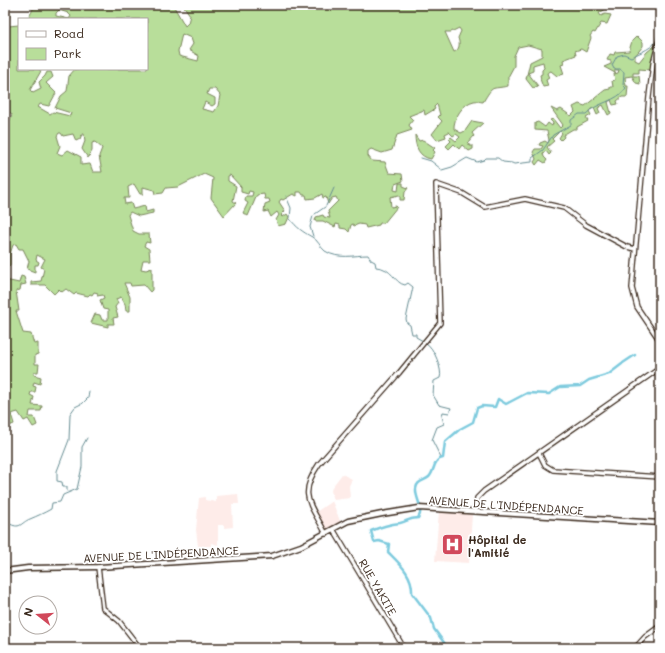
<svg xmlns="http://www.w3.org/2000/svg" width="665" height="653" font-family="Mali,sans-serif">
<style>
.built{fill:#feece9}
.green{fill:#b8de9a;stroke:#7a845c;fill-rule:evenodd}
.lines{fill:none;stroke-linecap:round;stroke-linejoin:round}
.stream{stroke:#648b91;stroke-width:1}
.river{stroke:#7fcbde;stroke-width:2.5}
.secondary-casing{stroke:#3b2a1e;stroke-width:6}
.primary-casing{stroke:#3b2a1e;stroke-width:7}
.secondary{stroke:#fff;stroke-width:3.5}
.primary{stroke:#fff;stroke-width:4}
.labels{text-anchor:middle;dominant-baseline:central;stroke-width:3.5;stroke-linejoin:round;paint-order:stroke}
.street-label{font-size:11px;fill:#3b2a1e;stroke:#fff}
.poi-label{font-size:11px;font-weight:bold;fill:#3b2a1e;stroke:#fff;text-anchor:start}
</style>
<rect width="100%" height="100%" fill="#fff"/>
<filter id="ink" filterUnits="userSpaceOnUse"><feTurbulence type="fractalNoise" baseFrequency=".025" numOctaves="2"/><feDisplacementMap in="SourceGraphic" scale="8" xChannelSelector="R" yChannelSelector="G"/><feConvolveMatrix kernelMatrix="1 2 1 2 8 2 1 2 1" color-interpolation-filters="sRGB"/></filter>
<g filter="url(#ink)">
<path class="built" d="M342,474L352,479L349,486L350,498L334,500L331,491L332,487Z
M238,494L239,504H232L233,527L224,528V525H218V545L211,543V546H198L196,530L199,498L205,497V500L216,502V496Z
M332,501L341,523L327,531L325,529L316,512Z
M439,511L472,514L469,563L435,561Z"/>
<path class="green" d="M5,5C11,11 11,16 6,24L8,26L19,25V69H38L41,71L30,90L33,93L41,89L39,82L45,76L47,72H51L53,77L46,83L56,93L49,106L40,104L38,107L50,114L53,112L70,116L71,113L55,108L61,96L67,91L69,76L75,69H147V19H69L71,16L68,13L59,10L56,13V16L69,19H28L35,5H173L185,26L188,23L190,15L183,5H429L437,7L441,5H609V10L606,9L599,13L601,16L605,14L611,15L607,24L601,23L595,33L593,32L590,36L591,38L586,52L581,49L575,51L576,55L563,60L564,64L561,65L564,74L557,76L551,71L547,73L549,78L546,80L548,86L543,87L540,79H541L540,75L542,74V70L544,68L543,62L533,65V71L528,73L538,86L533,88L526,79L530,62L542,56V49L528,45L518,47L514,56V66L508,77V86C490,90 494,84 483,102C480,102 477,100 474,101C463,103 453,119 454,129L461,133L465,131L472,121L483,123L472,133L474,136L468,143L470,146H473V149L469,151L462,145L459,149L454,144L449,149L446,146L451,141L449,139L451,137L456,141L460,137L456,134L453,136L449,132L445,134L446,137L437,140L432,134L442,121L438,117L440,115L437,104L434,107L435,109L425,115L424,110L409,116L413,120L409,125L412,130L397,135L392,150L382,153L371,149L368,151V156L372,161L385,162L389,173L402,174L403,181L395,184L394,190L398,191L399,183H403V186L408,188L405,192L404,200H400V196L399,195L390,197L391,207L396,206L397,207L384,223H380L379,225L366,228L365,225L359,224L354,226L353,224L351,225L349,232L346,229L340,228V225L336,224L335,227L323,221H315L316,217L323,215L324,217L330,218L328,211L338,201L336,197L332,198L328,204L326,197L323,198L322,194L315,198L307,199L306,195H303L301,192H297V196L293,194L283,200L281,199L279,202L285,211L281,215L283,217L287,214L289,217L286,224L278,226L276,220L279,215L277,212L271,217L268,211L264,212L265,204L270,202L269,199H265L264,194L257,195L248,216L243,213L248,203L245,201L246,196H252L253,192L249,191L248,194L241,192V187L230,175L228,176V181L236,186L233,201L236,203L224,216L211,198L213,178L204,174L178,187L166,188L163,193L155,194L154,190L143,187V194H140L134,184L128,187L129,198H124L125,204L131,203L133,209L145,206L146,212L153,210V213L139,216L130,212L128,215L133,231L139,234H149L150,243L146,242L144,246L149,249L150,260H143L141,269L146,270L152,268V290L150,292L144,285L131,286L130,283H124L130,297V311H126L125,304L121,297L116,299L118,303L115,307L118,317L113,318L114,324H108V327L91,323L95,314L100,315L102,320H108V310L103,309L100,300L104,298L103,295L97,296L98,293L94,292L92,295L90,294L88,296L76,293L74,295L66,289L62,292L59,289L54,294L45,285H31V282L41,281L44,269L41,267L45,259L37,255L36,260L39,262L38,265H35V272L27,269L29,261L23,249H19L16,244L13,245L10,254V266L5,262V146L8,141L7,136H5V122H9L12,114L5,109V87L7,85L5,82ZM459,28L461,31L458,38C460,43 460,50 454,52L445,32H451ZM182,34L191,38L193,44L189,50L199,56L198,61L179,56L178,51ZM209,89H215L220,95L218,106L214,112L202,109L205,102L212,106L215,104V98L207,94ZM59,133H61L63,136L73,134L76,141L80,139L82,134H84L85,141L82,149L88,158L92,151V143L95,142L102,148L99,156L102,172H93L90,164L81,165V157L68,150L62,155L57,153L60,146L57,136Z
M660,33V51H657V54H660V60H655L651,70L639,69V73H633V76H639L640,84L636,83L632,76L625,77L626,86H628L627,97H622L617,101L618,104L613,105L611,100L608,102L611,113L608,115L603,105L598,108L600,113L597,115L594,108L591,109L589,111L591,115L586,118L588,121L577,127V129H573L563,135L564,137L561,140L559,138L562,133L560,131L552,139L554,141L547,147L551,153L549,155L546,151L543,153L544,157L547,160L545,163L540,160L536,165L534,162L536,159L533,152L535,149H541L543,146L539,145L540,143L545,141L548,143L549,140L547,131L535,130V123L538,122L545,127L548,123L552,126L553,123L550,120L553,119L560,128L563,125L551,108L557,111L561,109L571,116L575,112L573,107L579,104L585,106L605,90L610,89V87H613L612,81L615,80L614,74L618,73L619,70H615V73L604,67L611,64V61L607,60L610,54L614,55L615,52L629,51L632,41L637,36L643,42V46L635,56V60L639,62L647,52L657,44Z
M415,135L419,141L423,140L435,148L433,150L435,152L431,159C419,157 415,147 415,135Z
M21,276L24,277L26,284L21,285L20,290L16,291L19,311H16L23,333L31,334L34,344L38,343V354L35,355V364H39L38,372H34V375L41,377L40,384L34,382L33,386L36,387L35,392H31L30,395L34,397L32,405L42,406L41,411H30L29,417H34L37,425L33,427L28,419L24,421L18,412L11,414L14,424L9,426L5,437V280L19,283Z"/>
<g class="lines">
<path class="stream" d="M421,158L431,161L441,169
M442,170L452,167L467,158L477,162L484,160L486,158H498L503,162L512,163L514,164L532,162V158L543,150L553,135L571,125V120L579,114H586C597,102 617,102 626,88L623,85L624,72L620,69H614L612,65L617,56L624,54L631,57C641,52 654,48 658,38
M286,196L291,208L290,218
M326,206L334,188
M315,214L325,207
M290,219C297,228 303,232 312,237C318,240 320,247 325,251C339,260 354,255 368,255L371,260L375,262L376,267C393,268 394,283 405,285L408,283L413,287L406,319L407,323L410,325L412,334H416V337L423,341
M313,236L310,227L313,216
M426,343C434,347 443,371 440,378L434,381L433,395L439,405L451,408L449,413L443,412L442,416L444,424L437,427L432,440L441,458
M82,404L88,398L89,391
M67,491V487H63L62,482L57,481V471L69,440L70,414L75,407L81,404
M5,526L8,523C21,530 20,523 30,519C37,516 44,513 51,509L52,503L60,502L63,495L77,489L82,467V447L87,438
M5,527V528"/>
<path class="river" d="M623,363L635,355
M448,648L434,629L431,618L412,593C413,575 400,564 388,552L389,544L379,541L374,542L371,531C380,527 390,524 400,523C407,522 408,518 418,518C425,508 415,499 416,489C416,481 425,481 429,477C435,471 433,459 443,458L445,442L460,429L473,422L477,408L482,406L495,407L498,399L506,404L527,393L549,394L560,387L580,386L589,380L609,374L622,364"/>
<defs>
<path id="secondary" d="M660,36L653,64L649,97L632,288L637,307L660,341
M539,453L545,465L553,470L660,477
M475,512L477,498L484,491L660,368
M333,529L404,648
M326,534C311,504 297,496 319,464L399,373L440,323L436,184L462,193L485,207L525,199L564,208L586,225L627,247L635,249
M98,567L103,608L119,621L140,648
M635,648L645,637L660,626"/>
<path id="primary" d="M5,571L28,568L99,567L272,556L301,546L348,521L382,514L419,508L660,523"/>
</defs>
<use href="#secondary" class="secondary-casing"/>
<use href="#primary" class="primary-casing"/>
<use href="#secondary" class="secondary"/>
<use href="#primary" class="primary"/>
</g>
</g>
<defs>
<symbol id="hospital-square" viewBox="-11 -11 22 22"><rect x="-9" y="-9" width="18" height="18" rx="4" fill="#d1495b" stroke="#fff"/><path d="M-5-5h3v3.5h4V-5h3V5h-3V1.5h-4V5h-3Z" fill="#fff"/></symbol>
</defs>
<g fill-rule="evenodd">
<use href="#hospital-square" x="440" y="532" width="25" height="25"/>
</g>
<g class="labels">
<g class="street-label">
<text transform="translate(506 505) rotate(4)">AVENUE DE L'INDÉPENDANCE</text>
<text transform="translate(161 554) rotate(-3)">AVENUE DE L'INDÉPENDANCE</text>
<text transform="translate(378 587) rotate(60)">RUE YAKITE</text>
</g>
<g class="poi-label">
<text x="468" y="539">Hôpital de<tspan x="468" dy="13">l'Amitié</tspan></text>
</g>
</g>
<rect width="665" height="653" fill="none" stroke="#fff" stroke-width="20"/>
<rect x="10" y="10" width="645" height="633" fill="none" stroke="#3b2a1e" stroke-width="1.5" filter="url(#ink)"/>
<rect x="18" y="18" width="130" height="52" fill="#ffffff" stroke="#b1aaa5"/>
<rect x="26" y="31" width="20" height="6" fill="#ffffff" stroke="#b1aaa5"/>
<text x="54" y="38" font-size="12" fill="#3b2a1e">Road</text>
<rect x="26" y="48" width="20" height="12" fill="#b8de9a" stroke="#b1aaa5"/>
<text x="54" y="58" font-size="12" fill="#3b2a1e">Park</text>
<g transform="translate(38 615) rotate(287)"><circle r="19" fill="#ffffff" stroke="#b1aaa5"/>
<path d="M0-3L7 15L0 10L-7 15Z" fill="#d1495b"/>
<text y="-6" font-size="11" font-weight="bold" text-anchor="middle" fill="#3b2a1e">N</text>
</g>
</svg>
